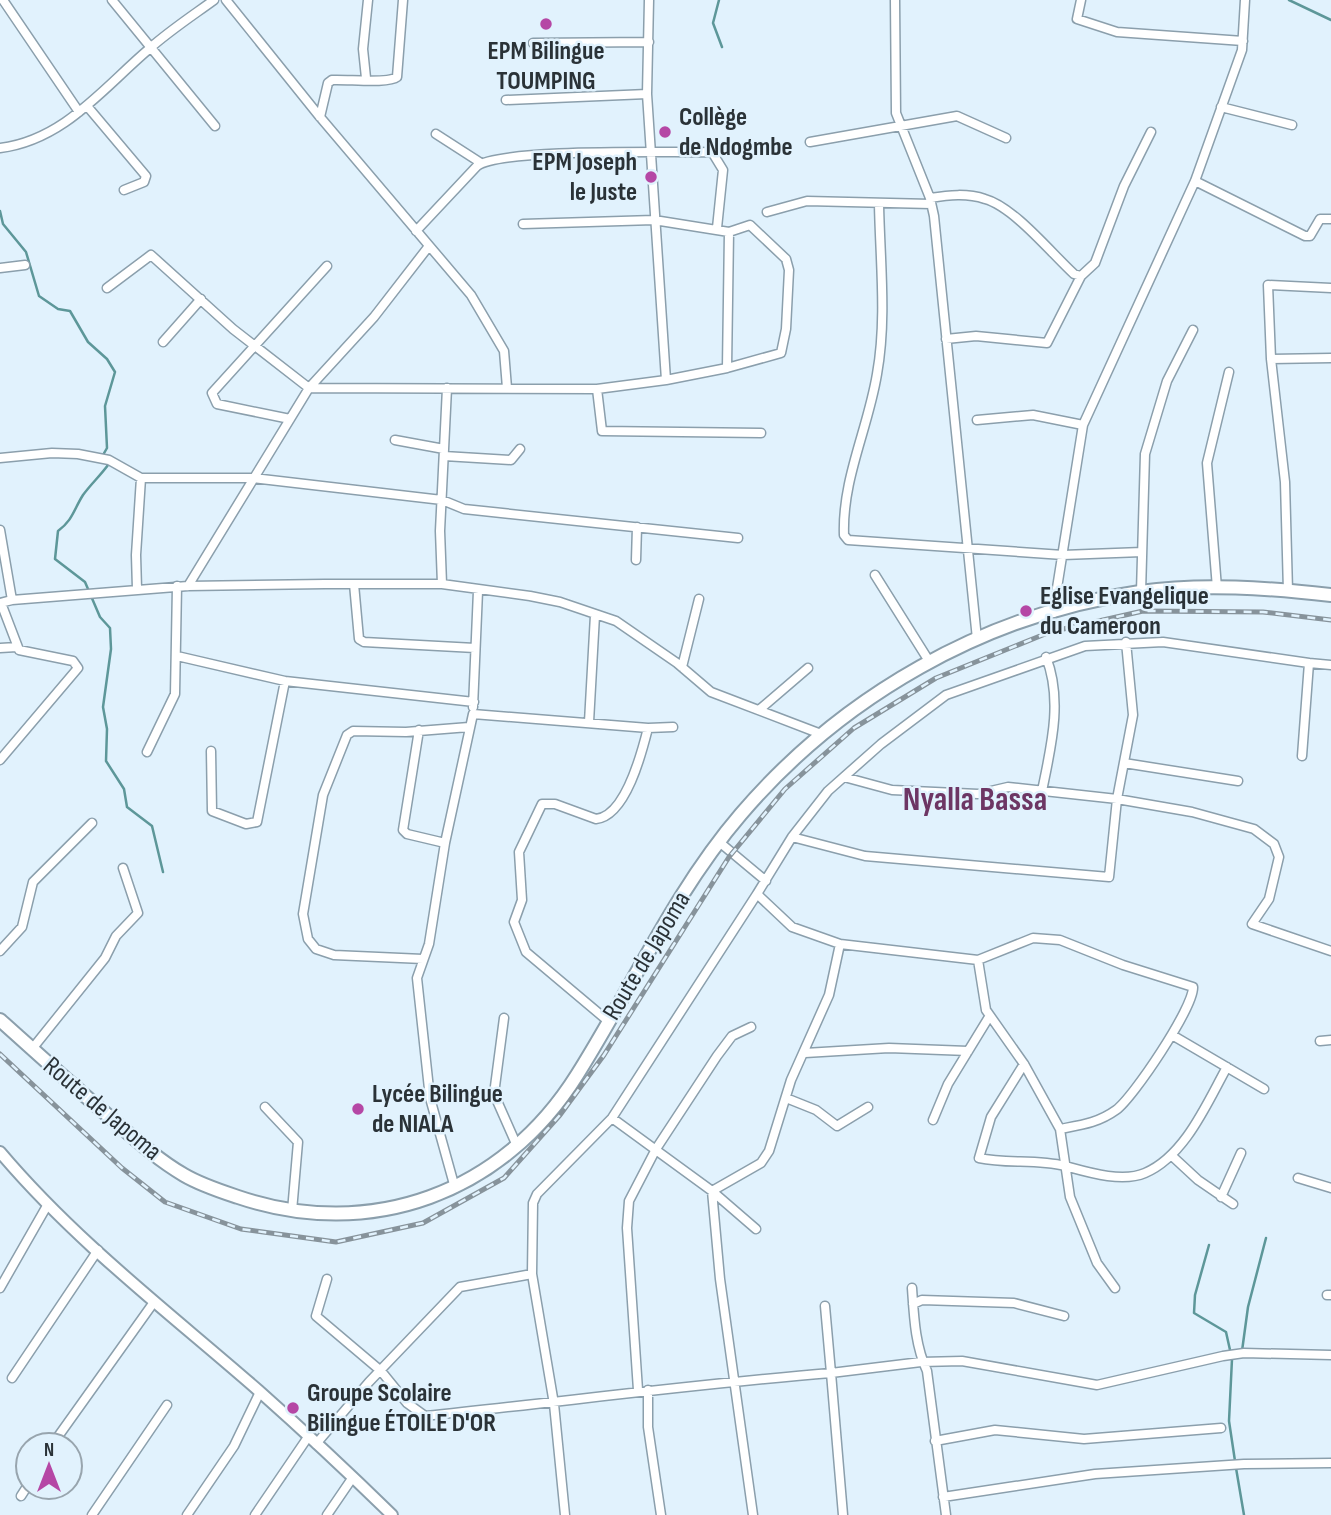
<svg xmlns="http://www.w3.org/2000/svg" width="1331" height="1515" font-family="'Sofia Sans Condensed',sans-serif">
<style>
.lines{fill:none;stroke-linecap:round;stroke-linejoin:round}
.stream{stroke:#5d9799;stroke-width:2.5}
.street-casing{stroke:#8b9fac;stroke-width:11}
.secondary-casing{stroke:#8b9fac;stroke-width:14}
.primary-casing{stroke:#8b9fac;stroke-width:16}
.street{stroke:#fff;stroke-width:8}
.secondary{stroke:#fff;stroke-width:10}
.primary{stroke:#fff;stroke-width:12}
.rail-casing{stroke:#87939b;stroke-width:5}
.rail{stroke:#e1f2fd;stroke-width:2.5;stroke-dasharray:8;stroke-linecap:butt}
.poi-dot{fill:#b547a5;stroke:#e1f2fd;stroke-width:2.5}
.labels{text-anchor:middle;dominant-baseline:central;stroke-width:5;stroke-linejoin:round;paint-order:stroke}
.poi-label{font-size:26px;font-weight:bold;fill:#2a3237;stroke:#e1f2fd;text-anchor:start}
.street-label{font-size:26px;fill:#2a3237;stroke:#e1f2fd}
.district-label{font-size:33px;font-weight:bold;fill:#6d3664;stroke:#e1f2fd}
</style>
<rect width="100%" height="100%" fill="#e1f2fd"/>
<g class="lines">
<path class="stream" d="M719,0L713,23L722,47
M1289,0L1331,20
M0,211L3,224L26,252L39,296L58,309L70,311L88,342L107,359L115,372L105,406L107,448L103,455
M104,462L108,465C100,476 91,484 83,495C74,509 73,520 58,531L55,559L85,582L100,617L110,628L111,649L103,707L107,729L106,761L124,789L127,807L152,826L163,872
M1209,1245L1195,1295L1194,1313L1226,1332L1232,1359L1229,1421L1235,1461
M1242,1351L1248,1307L1266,1238
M1236,1468L1244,1515"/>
<defs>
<path id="street" d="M3,0L79,112
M112,0L215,126
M226,0L320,117L471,295L504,351L507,388
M895,0L896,113L930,198L934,216L977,639
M1081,0L1077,19L1117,32L1243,41
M533,43L649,42
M366,78L363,49L368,0
M506,100L647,94
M87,106L146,176L144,182L124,190
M1221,107L1292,125
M320,117L328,83L332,80C347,79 388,84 397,77L403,0
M436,134L481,163
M810,142L957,116L1006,138
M0,148C64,140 103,88 149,49C169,31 192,16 214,0
M1195,181L1305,236H1310L1320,219H1331
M930,198C949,195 967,193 985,199C1014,207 1051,253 1074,274L1081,276L1095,263L1124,186L1151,132
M879,204C880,260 887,319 877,374C868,429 842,479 844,535L848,540L1063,555L1142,552
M767,212L807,201L931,204
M523,224L654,220L729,232L727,368L666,380
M416,231L477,166C502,148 672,153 712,152L723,170L717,228
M0,268L25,265
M107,288L151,255L233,329L309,388L597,389L666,380L647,94L649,0
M946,339L976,336L1047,343L1081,276
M163,342L201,299
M1271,359L1331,358
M727,368L781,353L786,329L789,270L786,259L750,225L729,232
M597,389L602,431L761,433
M290,419L217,404L212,393L327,266
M977,420L1033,415L1083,425
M395,440L444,449
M444,456L511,460L520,449
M0,458L52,453L78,454L109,460L141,478H253L442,500L464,509L738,538
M0,530L12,600
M636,560L637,527
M875,575L929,661
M354,584L359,639L364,642L475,648
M442,584L440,531L447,388
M188,586L309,388L374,317L429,246
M1217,588L1207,463L1229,372
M137,589L136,555L141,478
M1288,591L1285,482L1271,359L1268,285L1331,288
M1141,592L1145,454L1167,381L1193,330
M0,603L12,600L188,586L325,584H442L530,596L560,602L616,621L677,663L711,692L821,734
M1053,613L1083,425L1195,181L1242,50L1245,0
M0,648L17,647
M177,656L285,681L474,702
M1309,663L1331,665
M682,667L699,599
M473,707L478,591
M759,710L808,668
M589,722L595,615
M419,730L403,830L407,834L445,843
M211,751L212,811L246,824L257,822L285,681
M147,752L175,694L177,586
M0,760L78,668L73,661L19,650L1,603
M1124,763L1238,781
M844,777L892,790L978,794L1008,787L1117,799L1192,812L1254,829L1274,844L1279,857L1269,899L1252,924L1331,951
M1042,791C1051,747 1063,700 1046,657
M792,837L865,856L1109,877L1117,799L1133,715L1126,642
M718,841L766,881
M840,944L792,927L757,894L792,837L828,791L881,744L946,695L1085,646L1163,642L1309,663L1302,756
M0,951L22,927L33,882L92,823
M423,959L334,955L316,949L308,939L303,914L323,795L347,735L353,731L406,732L469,727
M978,960L1033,938L1060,940L1123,965L1193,987C1194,1007 1133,1098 1116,1110C1098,1123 1081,1125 1060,1129
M504,1018L494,1094L517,1146
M608,1021L526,952L514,922L522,900L519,852L542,804H555L596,819C626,816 642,752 648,728
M1172,1035L1264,1089
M1320,1041L1331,1040
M32,1049L105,958L116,936L138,913L123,868
M805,1053L889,1048L968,1051
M1024,1064L991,1117L979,1158C1007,1164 1037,1159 1065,1166C1087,1172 1122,1183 1145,1173C1185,1156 1207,1103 1227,1067
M786,1098L816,1110L837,1126L868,1107
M265,1107L298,1142L292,1211
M612,1118L712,1191L720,1279L753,1515
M933,1120L948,1084L989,1017
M1171,1155L1198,1180L1233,1204
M1298,1178L1331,1188
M455,1188L430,1098L417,978L429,944L445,843L473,714L648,728L673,727
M1221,1197L1241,1153
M756,1229L712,1191L761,1163L769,1151L791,1080L829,995L840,944L978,960L986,1010L1024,1064L1060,1129L1070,1197L1097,1263L1115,1288
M327,1279L316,1316L381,1371L407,1403L425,1416C561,1402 695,1384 831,1373L843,1515
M0,1288L48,1204
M912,1288C914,1317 915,1345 927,1371L946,1515
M1327,1295H1331
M913,1304L922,1300L1014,1303L1064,1316
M825,1306L831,1373L921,1362L962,1361L1097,1385L1223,1356L1244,1353L1331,1355
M12,1378L98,1250
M638,1390L627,1228L629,1201L656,1149L717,1056L732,1036L751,1027
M648,1390V1427L661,1515
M935,1441L995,1430L1084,1439L1221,1428
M316,1444L369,1382L460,1287L532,1274
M52,1445L154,1302
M21,1496L28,1485
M943,1497L1095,1474L1244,1464L1331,1463
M92,1515L167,1405
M187,1515L234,1446L260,1392
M255,1515L308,1437
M327,1515L353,1477
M565,1515L554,1404L532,1274L533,1203L537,1194L612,1118L757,894"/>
<path id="secondary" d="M0,1152C76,1242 171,1314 259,1391C304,1431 349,1473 392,1515"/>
<path id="primary" d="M0,1020C37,1053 74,1087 112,1119C135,1139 158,1160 184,1175C201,1185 220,1191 238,1197C371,1242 503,1193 577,1075C632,988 674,892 741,814C842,696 985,614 1140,592C1202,583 1269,588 1331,595"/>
</defs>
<use href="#street" class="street-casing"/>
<use href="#secondary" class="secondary-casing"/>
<use href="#primary" class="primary-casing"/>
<use href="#street" class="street"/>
<use href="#secondary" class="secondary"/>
<use href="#primary" class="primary"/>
<defs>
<path id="rail" d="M0,1054L122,1168L165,1202L241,1229L336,1242L423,1223L504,1178L560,1115L604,1055L729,857L785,789L854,728L936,678L1050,632L1143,611L1263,612L1331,620"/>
</defs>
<use href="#rail" class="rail-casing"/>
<use href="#rail" class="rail"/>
</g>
<g class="poi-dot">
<circle cx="546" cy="24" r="7"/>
<circle cx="665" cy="132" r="7"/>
<circle cx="651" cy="177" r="7"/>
<circle cx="1026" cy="611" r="7"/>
<circle cx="358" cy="1109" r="7"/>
<circle cx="293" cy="1408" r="7"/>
</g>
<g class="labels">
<g class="poi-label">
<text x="546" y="51" text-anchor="middle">EPM Bilingue<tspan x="546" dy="30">TOUMPING</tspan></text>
<text x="679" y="117">Collège<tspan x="679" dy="30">de Ndogmbe</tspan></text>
<text x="637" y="162" text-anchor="end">EPM Joseph<tspan x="637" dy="30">le Juste</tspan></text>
<text x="1040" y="596">Eglise Evangelique<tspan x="1040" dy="30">du Cameroon</tspan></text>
<text x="372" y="1094">Lycée Bilingue<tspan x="372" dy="30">de NIALA</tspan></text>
<text x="307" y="1393">Groupe Scolaire<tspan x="307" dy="30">Bilingue ÉTOILE D'OR</tspan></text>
</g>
<g class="street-label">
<text transform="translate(647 956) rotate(-59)">Route de Japoma</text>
<text transform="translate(102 1109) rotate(40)">Route de Japoma</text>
</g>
<g class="district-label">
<text x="975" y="800">Nyalla Bassa</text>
</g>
</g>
<g transform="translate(49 1466)"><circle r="33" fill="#e1f2fd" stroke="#98a5ae" stroke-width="2"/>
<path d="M0-5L12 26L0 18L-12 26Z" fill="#b547a5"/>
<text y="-10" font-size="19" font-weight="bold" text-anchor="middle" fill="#2a3237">N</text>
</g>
</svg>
